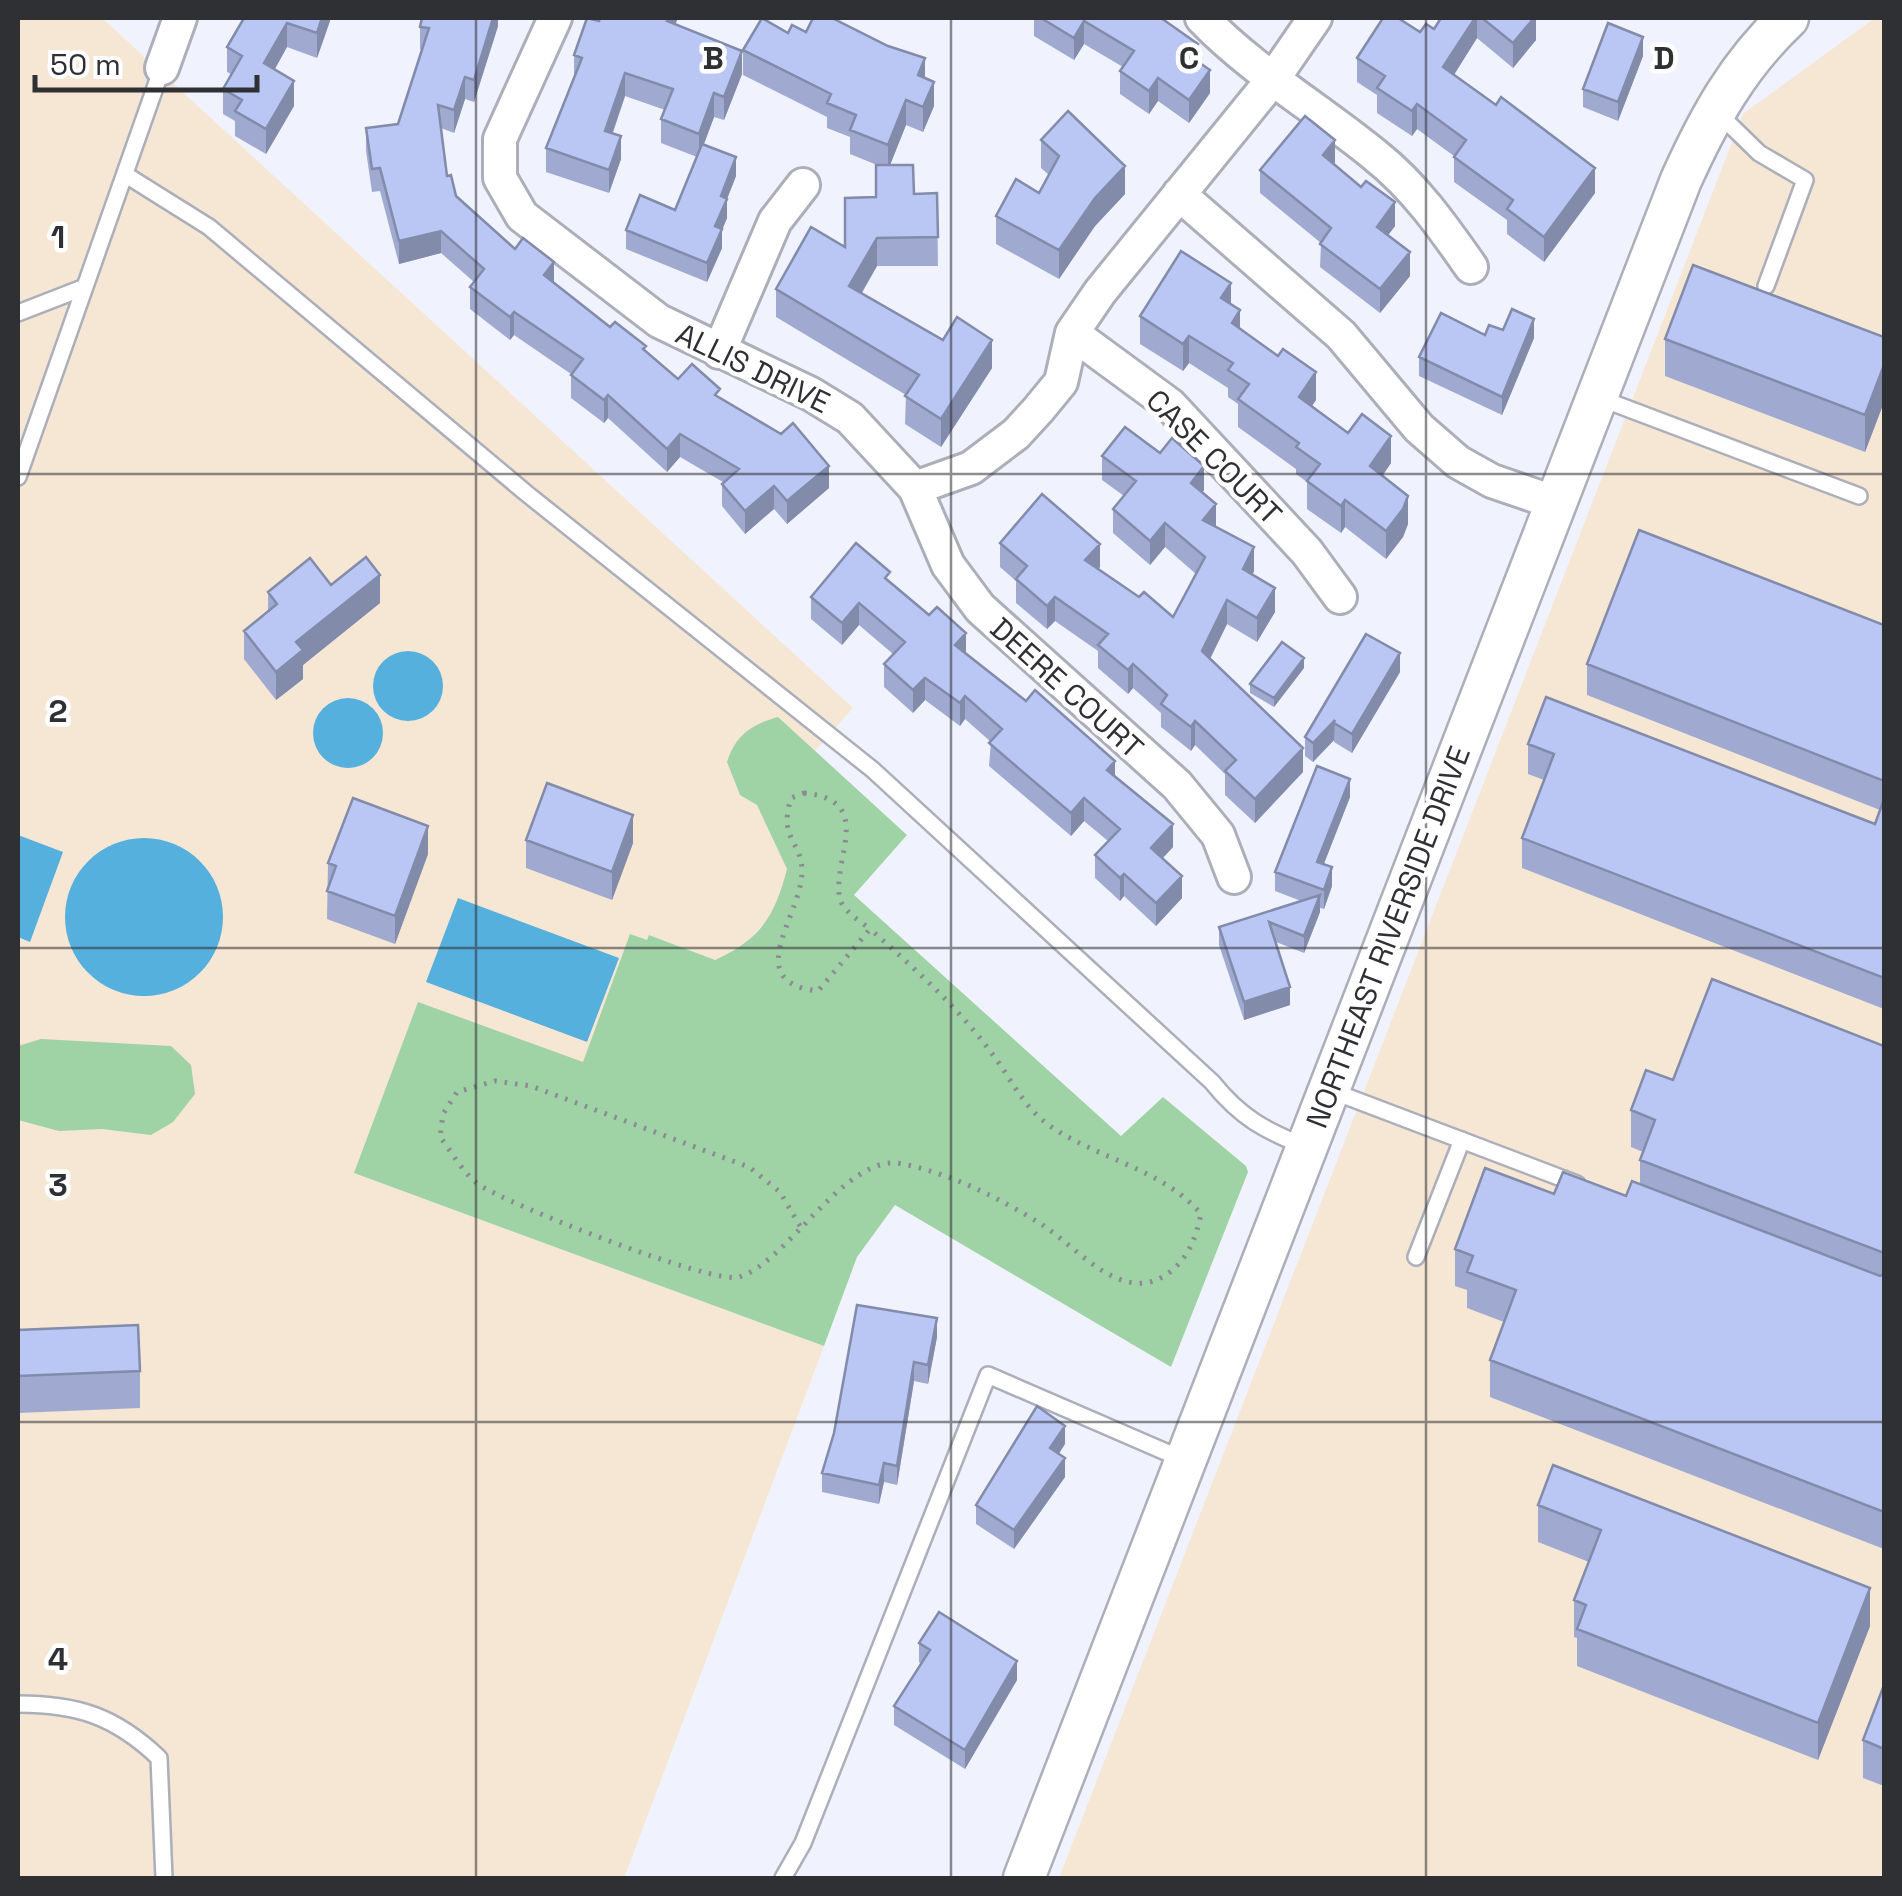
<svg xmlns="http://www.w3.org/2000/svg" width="1902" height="1896" font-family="'Space Grotesk',sans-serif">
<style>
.industrial{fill:#f6e6d4}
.green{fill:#9fd2a4}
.water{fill:#56b0dd}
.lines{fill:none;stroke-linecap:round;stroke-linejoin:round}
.service-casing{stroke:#acafb9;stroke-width:20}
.minor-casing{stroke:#acafb9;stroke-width:38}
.tertiary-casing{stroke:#acafb9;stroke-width:45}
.path{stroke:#8a8c93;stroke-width:5;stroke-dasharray:2.5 8;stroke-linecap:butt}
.service{stroke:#fff;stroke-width:15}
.minor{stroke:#fff;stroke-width:32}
.tertiary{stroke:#fff;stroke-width:40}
.wall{fill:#a0aad1}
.shaded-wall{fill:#828baa}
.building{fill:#bac6f3;stroke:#828baa;stroke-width:2.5}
.grid{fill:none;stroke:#2f3034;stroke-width:2.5;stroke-opacity:0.55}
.labels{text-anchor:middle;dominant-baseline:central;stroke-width:9;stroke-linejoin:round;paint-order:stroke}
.street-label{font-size:30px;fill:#2f3034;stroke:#fff}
.grid-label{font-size:32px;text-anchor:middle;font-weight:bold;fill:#2f3034;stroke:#fff;stroke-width:9;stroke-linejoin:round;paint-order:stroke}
</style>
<rect width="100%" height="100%" fill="#f0f3fd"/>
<path class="industrial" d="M18,18H102L853,708L815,751L778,717L727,762L740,795L757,805L788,869L776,911L741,948L714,960L650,935L647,940L630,934L584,1062L354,1173L824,1346L624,1878H18Z
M1875,18H1884V1878H1059L1743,114Z"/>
<path class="green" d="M778,717L907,835L854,895L1121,1136L1163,1097L1246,1166L1248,1172L1171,1367L895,1205L857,1257L824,1346L354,1173L418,1002L583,1062L630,934L647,940L649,935L715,960C760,940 775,916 787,869L757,805L740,795L727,762C736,735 750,725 778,717Z
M41,1039L171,1046L191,1065L195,1094L173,1122L151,1135L102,1129L59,1131L18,1120V1046Z"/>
<path class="water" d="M373 686a35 35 0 1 1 70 0a35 35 0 1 1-70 0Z
M313 733a35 35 0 1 1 70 0a35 35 0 1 1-70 0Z
M18,835L63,852L30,942L18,937Z
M65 917a79 79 0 1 1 158 0a79 79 0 1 1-158 0Z
M458,898L619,958L587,1042L426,982Z"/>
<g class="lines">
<defs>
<path id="service" d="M1716,111L1759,153L1805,180L1766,286
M126,175L209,227L526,493L873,770L1212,1082C1240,1117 1265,1131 1307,1147
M18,313L85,287
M1597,397L1859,496
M18,477L162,68
M1332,1091L1577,1184
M1416,1257L1462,1140
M18,1704C77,1704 115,1716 159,1758L164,1878
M783,1878L803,1843L988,1375L1182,1459"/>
<path id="minor" d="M555,18L500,139V178L522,216L659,321L811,394L850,418L915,488L948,565L980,608L1177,785L1218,835L1234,877
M1202,18C1253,71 1319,109 1376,156C1415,187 1443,227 1471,267
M162,68L180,18
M1179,194L1341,335L1419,428L1458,462L1492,481L1556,503
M1072,333L1170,405L1307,552L1340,597
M719,352L775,221L803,185
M915,488L971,468L1016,434L1038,410L1061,382L1072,333L1100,292L1273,79L1315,18"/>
<path id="tertiary" d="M1024,1878L1681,180C1709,118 1738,65 1788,18"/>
</defs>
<use href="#service" class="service-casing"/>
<use href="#minor" class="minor-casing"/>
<use href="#tertiary" class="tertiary-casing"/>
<path class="path" d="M804,793C874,800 835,854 839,894C840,910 859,920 870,929L818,991C740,982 801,917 802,872C802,840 778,840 791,798Z
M800,1226L780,1192L749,1167L531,1086L495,1081L457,1092L443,1114L440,1137C451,1151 463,1173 478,1184C506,1204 713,1285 739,1277C789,1262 846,1151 903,1164C952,1174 999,1198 1041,1224C1079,1248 1123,1308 1170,1272C1189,1257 1196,1237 1201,1214C1163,1169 1098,1159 1050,1126C1023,1107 1012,1080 993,1055C958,1007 914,968 870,929"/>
<use href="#service" class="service"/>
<use href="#minor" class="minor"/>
<use href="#tertiary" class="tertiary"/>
</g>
<path class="wall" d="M240,18H331L317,58L287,47L275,69L294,106L266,154L235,136V121L223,114V89L231,74L227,72V47L243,19Z
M498,18V26L474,102L465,99L454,133L441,128L447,176L456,196L554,283L610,327L646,352L678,379L720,398L829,488L787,524L774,509L745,534L722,506V484L723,482L680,457L667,472L608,418L604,423L571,398V374L514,335L510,340L470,309V287L474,282L441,253L399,264L380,191L372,192L366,151V128L398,124L422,50L420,49V27Z
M1034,18H1161L1198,62L1210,93L1189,123L1158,101L1149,114L1120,94V71L1123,67L1084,44L1074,60L1034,36Z
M1441,18H1536V40L1513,68L1477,38L1454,75L1595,193L1544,262L1507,234V220L1454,182V156L1417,129L1412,136L1377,113V95L1357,82V58L1420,32L1434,29Z
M599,21L675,24L742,74L724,120L714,117L704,144L736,176L727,199V218L722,230V248L707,282L626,249V230L675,210L697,157L661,143V119L665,110L625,96L613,133L621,159L609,193L546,172V148L574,76V55Z
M806,32L925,78L934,106L923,132L906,125L890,165L914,194L937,193L938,266H877L862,293L992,368L941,447L905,424L906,395L776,317V289L845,247L876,197L877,165L850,154V137L827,128V117L743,75V50L788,33Z
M1643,56L1618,121L1583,107V89Z
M1041,140L1125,194L1095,226L1059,279L996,244V216L1039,193L1049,175L1041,168Z
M1334,165L1395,226L1388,235L1410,276L1380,313L1320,267L1321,243L1260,193V170Z
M1231,304L1240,329L1316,400L1312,406L1391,463L1382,476L1408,524L1403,537L1386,559L1345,527L1341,533L1307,509V482L1296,474V469L1238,427V404L1228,397V388L1189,363L1183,371L1140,344V316Z
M1503,330L1534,338L1502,415L1419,376V357Z
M1884,337V402L1865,452L1665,376V339Z
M1102,456L1204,490L1202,492L1216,528L1254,571L1253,574L1275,612L1257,642L1227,624L1210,659L1303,772L1255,823L1225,795V774L1195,745L1191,751L1161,727V713L1133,688L1128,694L1098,668V651L1055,621L1047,629L1016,603V581L1000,567V543L1100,567L1098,569L1139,597L1173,617L1196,574L1165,547L1150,565L1113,533V509L1124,496L1102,480Z
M890,582L966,654L1115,777L1173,847L1162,858L1182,898L1156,926L1124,896L1120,901L1095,878V855L1108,841L1084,821L1071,836L989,766L991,742L965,719L960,726L925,700L913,713L884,687V664L893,654L859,625L842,645L811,619V597Z
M331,585L380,603L303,665V679L276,700L244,659V631L268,612V592Z
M1884,625V1009L1522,868V838L1544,780L1528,774V744L1875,824L1880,810L1587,695V664Z
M1304,668L1274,707L1250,693V684Z
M1400,672L1352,753L1334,742V740L1313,762L1305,756V737Z
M1350,797L1324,864L1332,886L1324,909L1320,908V912L1304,953L1276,942L1290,1005L1244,1020L1219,945V927L1301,901L1275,891V872Z
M526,840L633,843L612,900L526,868Z
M428,854L395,944L327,919L328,863Z
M1884,1046V1549L1490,1397V1360L1504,1322L1467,1308V1290L1455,1286V1249L1554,1194L1626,1196L1640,1184V1160L1643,1152L1631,1147V1110L1673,1080Z
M18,1330L140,1371V1408L18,1413Z
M937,1337L928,1384L914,1381L897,1485L884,1482L879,1504L822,1492V1473Z
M1065,1444L1059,1454L1065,1477L1014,1549L976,1524V1505Z
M1538,1505L1870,1626L1818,1760L1577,1666V1638L1574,1637V1600L1589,1562L1538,1542Z
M919,1643L1017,1680L965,1769L894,1725V1706L921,1664L919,1662Z
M1884,1685V1786L1863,1778V1740Z"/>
<path class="shaded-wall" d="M322,18H331L317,58V33Z
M493,18H498V26L474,102V80Z
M669,18H678L667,45V21Z
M1475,18H1477V38L1443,92V67Z
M1534,18H1536V40L1513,68V43Z
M1084,21V44L1074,60V38Z
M287,23V47L264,88V63Z
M1643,37V56L1618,121V102Z
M1198,44V67L1190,56Z
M742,51V74L724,120V97Z
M925,58V82L918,75Z
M1210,70V93L1189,123V100Z
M625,73V96L605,154V131Z
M465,77V99L454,133V110Z
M1158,78V101L1149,114V91Z
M294,81V106L266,154V129Z
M934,82V106L923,132V107Z
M714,93V117L699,157V134Z
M906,100V125L888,170V145Z
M1417,104V129L1412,136V111Z
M621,136V159L609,193V170Z
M1335,140V164L1323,155Z
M736,157V176L725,204L727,199V218L722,230V248L707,282V263L721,196Z
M1125,166V194L1095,226L1059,279V250L1095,198Z
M1595,168V193L1544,262V237Z
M1395,202V226L1377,250V227Z
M441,231V253L399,264V241Z
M877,238V266L849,314V286Z
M1410,252V276L1380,313V289Z
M554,262V285L544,275Z
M1231,283V310L1221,298Z
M1240,310V338L1232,323Z
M514,312V335L510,340V317Z
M1534,319V338L1502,415V397Z
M1189,336V363L1183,371V344Z
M992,340V368L941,447V419Z
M1884,365V402L1865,452V415Z
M1316,372V400L1299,424V397Z
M608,395V418L604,423V400Z
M680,434V457L667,472V449Z
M1391,436V463L1370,494V466Z
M829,466V488L787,524V501Z
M1204,466V490L1191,506V483Z
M774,486V509L745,534V511Z
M1408,496V524L1403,537L1386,559V531Z
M1345,500V527L1341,533V506Z
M1216,504V528L1203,520Z
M1165,523V547L1150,565V541Z
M1100,544V567L1085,584V560Z
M1254,547V571L1243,592V569Z
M380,575V603L303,665V679L276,700V672L296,642Z
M1275,588V612L1257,642V618Z
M1055,597V621L1047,629V606Z
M1227,600V624L1202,675V651Z
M859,603V625L842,645V623Z
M966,633V655L955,645Z
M1400,653V672L1352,753V734Z
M1304,658V668L1274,707V698Z
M1133,664V688L1128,694V670Z
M925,678V700L913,713V690Z
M965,696V719L960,726V703Z
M1335,720L1334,740L1313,762V743Z
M1195,721V745L1191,751V727Z
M1303,748V772L1255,823V799Z
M1115,761V783L1107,770Z
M1350,779V797L1317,881V862Z
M1084,798V821L1071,836V813Z
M633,815V843L612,900V872Z
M1173,824V847L1151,871V848Z
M428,826V854L395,944V916Z
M1332,867V886L1324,909V890Z
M1124,874V896L1120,901V878Z
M1182,876V898L1156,926V903Z
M1320,895V912L1304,953V936Z
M1290,987V1005L1244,1020V1002Z
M937,1318V1337L928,1384V1365Z
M914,1362V1381L897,1485V1466Z
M1065,1426V1444L1050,1466V1448Z
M1065,1458V1477L1014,1549V1530Z
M884,1463V1482L879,1504V1485Z
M1870,1588V1626L1818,1760V1723Z
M1017,1661V1680L965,1769V1750Z"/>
<path class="building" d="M244,18H322L317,33L287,23L264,63L294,81L266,129L235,111L242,100L223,89L242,56L227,47Z
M422,18H493L474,80L465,77L454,110L438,105L447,176L451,175L456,196L515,249L523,238L554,262L544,275L610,327L615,322L646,346L643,349L678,379L692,364L720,389L715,395L781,434L793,423L829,466L787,501L774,486L745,511L722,484L739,469L680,434L667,449L608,395L604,400L571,375L583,359L514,312L510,317L470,287L484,269L441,231L399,241L380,168L372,169L366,128L398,124L429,28L420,27Z
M587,18L599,21L600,18H669L667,21L742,51L724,97L714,93L699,134L661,119L673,89L625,73L605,131L621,136L609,170L546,148L582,58L574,55Z
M762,18L788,33L792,25L806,32L813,18H832L888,46L925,58L918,75L934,82L923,107L906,100L888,145L850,130L856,115L827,103L831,94L743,50Z
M1041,18H1161L1198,44L1190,56L1210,70L1189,100L1158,78L1149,91L1120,71L1134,51L1084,21L1074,38Z
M1383,18H1398L1420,32L1426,24L1434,29L1441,18H1475L1443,67L1496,105L1501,97L1595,168L1544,237L1507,209L1513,200L1454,157L1466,140L1417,104L1412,111L1377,88L1385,76L1357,58Z
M1482,18H1534L1513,43Z
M1608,23L1643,37L1618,102L1583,89Z
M1068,111L1125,166L1095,198L1059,250L996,216L1016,179L1039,193L1059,156L1041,140Z
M1305,116L1335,140L1323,155L1361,187L1366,181L1395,202L1377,227L1410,252L1380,289L1320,244L1331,228L1260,170Z
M702,144L736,157L721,196L727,199L715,226L722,229L707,263L626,230L640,195L675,210Z
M876,165H913L914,194L937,193L938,237L877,238L849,286L943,340L957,317L992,340L941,419L905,396L919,375L776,289L811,227L845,247V198L876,197Z
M1181,251L1231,283L1221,298L1240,310L1232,323L1278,356L1283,349L1316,372L1299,397L1348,433L1362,414L1391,436L1370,466L1408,496L1403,509L1386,531L1345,500L1341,506L1307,481L1320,464L1296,447L1299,443L1238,399L1249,384L1228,370L1233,363L1189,336L1183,344L1140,316Z
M1693,265L1884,337V365L1865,415L1665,339Z
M1512,309L1534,319L1502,397L1419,357L1441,313L1485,335L1489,325L1503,330Z
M1125,427L1160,453L1172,438L1204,466L1191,483L1216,504L1203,520L1254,547L1243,569L1275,588L1257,618L1227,600L1202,651L1303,748L1255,799L1225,771L1236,760L1195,721L1191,727L1161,704L1167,695L1133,664L1128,670L1098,645L1108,634L1055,597L1047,606L1016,579L1027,566L1000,543L1042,494L1100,544L1085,560L1139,597L1144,592L1173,617L1205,557L1165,523L1150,541L1113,509L1136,481L1102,456Z
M1639,530L1884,625V781L1587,664Z
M856,543L890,572L885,578L929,615L937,607L966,633L955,645L1026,701L1035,690L1115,761L1107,770L1173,824L1151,848L1182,876L1156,903L1124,874L1120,878L1095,855L1120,829L1084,798L1071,813L989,743L1002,729L965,696L960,703L925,678L913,690L884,664L905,642L859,603L842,623L811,597Z
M366,557L380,575L296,642L303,650L276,672L244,631L277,604L268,592L310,558L331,585Z
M1366,634L1400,653L1352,734L1334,723L1335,720L1313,743L1305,737Z
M1282,642L1304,658L1274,698L1250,684Z
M1546,697L1875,824L1884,799V978L1522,838L1554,754L1528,744Z
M1317,766L1350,779L1317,862L1332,867L1324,890L1275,872Z
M547,783L633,815L612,872L526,840Z
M353,798L428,826L395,916L327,891L336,866L328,863Z
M1320,895L1304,936L1269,922L1290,987L1244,1002L1219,927Z
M1712,979L1884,1046V1253L1640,1160L1655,1120L1631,1110L1646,1070L1673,1080Z
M1485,1168L1554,1194L1563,1172L1626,1196L1632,1181L1880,1276L1884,1274V1512L1490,1360L1516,1290L1467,1272L1473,1256L1455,1249Z
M857,1305L937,1318L928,1365L914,1362L897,1466L884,1463L879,1485L822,1473L834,1433Z
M138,1325L140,1371L18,1376V1330Z
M1037,1406L1065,1426L1050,1448L1065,1458L1014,1530L976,1505Z
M1553,1465L1870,1588L1818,1723L1577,1629L1586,1605L1574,1600L1601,1530L1538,1505Z
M939,1612L1017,1661L965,1750L894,1706L930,1650L919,1643Z
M1884,1685V1749L1863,1740Z"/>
<path class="grid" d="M476,18V1878M951,18V1878M1426,18V1878M18,474H1884M18,948H1884M18,1422H1884"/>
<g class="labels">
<g class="street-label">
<text transform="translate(753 368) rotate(26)">ALLIS DRIVE</text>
<text transform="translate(1214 457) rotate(45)">CASE COURT</text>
<text transform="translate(1067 688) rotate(42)">DEERE COURT</text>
<text transform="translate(1388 937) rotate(-69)">NORTHEAST RIVERSIDE DRIVE</text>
</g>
</g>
<g class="grid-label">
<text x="713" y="69">B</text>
<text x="1189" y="69">C</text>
<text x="1664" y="69">D</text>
<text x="58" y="248">1</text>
<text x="58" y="722">2</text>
<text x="58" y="1196">3</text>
<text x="58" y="1670">4</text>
</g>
<rect width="1902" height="1896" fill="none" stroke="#2f3034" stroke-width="40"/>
<path d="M35 75v15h222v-15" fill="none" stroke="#2f3034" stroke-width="5"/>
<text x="50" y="75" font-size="30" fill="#2f3034" stroke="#ffffff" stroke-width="8" paint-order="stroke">50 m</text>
</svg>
